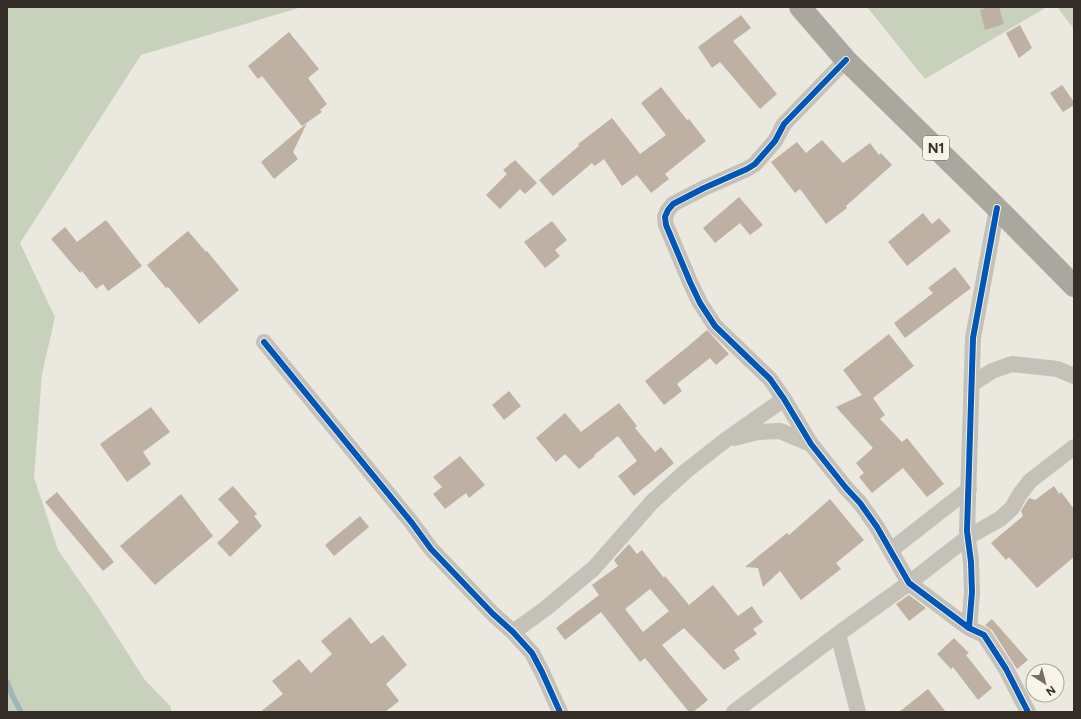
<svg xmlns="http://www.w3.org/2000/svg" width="1081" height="719" font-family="Figtree,sans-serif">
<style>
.green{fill:#c8d1bb}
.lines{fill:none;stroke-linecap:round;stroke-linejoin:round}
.stream{stroke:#9db6bc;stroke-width:5.5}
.building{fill:#beb0a3;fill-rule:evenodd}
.street{stroke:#c5c1b9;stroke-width:16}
.highway{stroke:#aaa79f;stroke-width:22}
.cycleway-casing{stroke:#f8f4e7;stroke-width:8}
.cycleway{stroke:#0057b8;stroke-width:6}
.labels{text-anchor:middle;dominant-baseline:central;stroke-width:3;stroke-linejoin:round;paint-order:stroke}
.shield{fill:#f8f4e7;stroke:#706961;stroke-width:1}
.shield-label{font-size:14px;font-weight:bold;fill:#352e28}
</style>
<rect width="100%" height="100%" fill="#ebe8e0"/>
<path class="green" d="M7,7H302L141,55L20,243L55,317L42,374L34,477L58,550L100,610L145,680L171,707V712H7Z
M867,7H1047L925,79Z
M1057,7H1074V29Z"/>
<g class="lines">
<path class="stream" d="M7,682L12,695L21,712"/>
</g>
<path class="building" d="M988,7H999L1004,24L985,30L980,10Z
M741,15L751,28L733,41L777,94L760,109L720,62L712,68L698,47Z
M1020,25L1032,48L1019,58L1006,33Z
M289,32L319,69L308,78L327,104L320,110L322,112L302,126L262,76L258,79L248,66Z
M1062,85L1074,102V105L1063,112L1050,93Z
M661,87L687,120L689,119L706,141L665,174L669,179L651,193L637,175L622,186L604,159L595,166L592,163L553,196L539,180L579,146L578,144L612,118L640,154L666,135L641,103Z
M307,123L293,152L298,159L274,179L261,162Z
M822,140L843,163L870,143L879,155L881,153L892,165L846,206L847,208L826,224L800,189L795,193L771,162L797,142L806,153Z
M515,160L537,183L525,194L520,189L500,209L486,195L507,174L503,170Z
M739,197L763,225L750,235L740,223L715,243L703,228Z
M923,213L932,224L939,218L951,231L907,266L888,242Z
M106,220L142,266L108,291L103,284L96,289L82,271L80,273L51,239L65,227L77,242Z
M552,221L567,240L555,250L560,256L545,268L524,242Z
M188,231L206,252L207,251L239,290L199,324L168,287L166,288L147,265Z
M955,267L971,288L905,338L894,323L933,293L928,288Z
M707,330L729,354L716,365L710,358L677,384L682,391L664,405L645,381L686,348Z
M889,334L914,366L873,398L885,415L880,419L902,442L907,438L944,484L927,497L903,468L872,493L859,477L864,473L856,463L873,448L836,407L862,395L843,370Z
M509,391L521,406L504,420L492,405Z
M619,403L637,426L635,428L655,452L661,447L674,463L634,496L618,476L637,461L618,436L594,455L595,456L579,469L565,454L556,462L536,438L565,413L581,432Z
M151,407L170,432L143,452L151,464L127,482L100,444Z
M460,456L485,485L469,498L466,493L445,509L433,494L442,487L433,477Z
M233,486L257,514L254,516L262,526L230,557L217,543L239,522L218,499Z
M1054,486L1059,494L1061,492L1074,509V557L1037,588L1009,557L1006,560L991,543L1023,516L1021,511L1029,498L1035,500Z
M57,492L114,562L103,571L45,502Z
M181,494L213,536L155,585L120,546Z
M830,499L864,540L836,563L841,569L801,600L780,571L763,587L758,568L745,567L787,533L789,535Z
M360,516L369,527L334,556L325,545Z
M629,544L637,554L642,550L664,578L665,576L689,605L713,585L738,616L752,606L763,622L753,629L757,634L734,650L740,659L724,670L684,628L662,645L708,700L693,712H689L645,658L640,662L601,612L565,640L556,628L599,595L592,585L618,566L614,560ZM650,589L669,611L643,632L625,609Z
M909,595L926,608L909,621L896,604Z
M350,617L371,644L383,635L407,665L386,684L399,701L385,712H260L283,694L272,681L299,659L311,673L332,654L321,641Z
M992,619L1028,660L1017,669L992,630L985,625Z
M954,638L969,653L966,655L992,688L978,700L953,667L951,669L937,654Z
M928,689L946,712H899Z"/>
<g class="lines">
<path class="street" d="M846,60L784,124L775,141L755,164L747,169L704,188L673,204L668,210L665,217L666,225L690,282L700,303L715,326L770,379L784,399L811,444L846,488L860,503L877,527L909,583L969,628
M997,208L973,338L967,531L971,562L972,592L969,628L984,635L1006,669L1028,712
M264,342L412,523L431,549L493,614L513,632L532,653L542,672L560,712
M972,384L992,371L1012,364L1040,367L1057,369L1074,376
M734,438L758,432L780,431L811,444
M891,550L969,489
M513,632L545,609L594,568L652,502L686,471L727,439L784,399
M838,634L858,712
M734,712L838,634L909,583L968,537L1000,519L1012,508L1020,494L1030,481L1074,447"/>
<path class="highway" d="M800,7L846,60L997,208L1074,286"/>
<defs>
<path id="cycleway" d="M846,60L784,124L775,141L755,164L747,169L704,188L673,204L668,210L665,217L666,225L690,282L700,303L715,326L770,379L784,399L811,444L846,488L860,503L877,527L909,583L969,628
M997,208L973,338L967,531L971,562L972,592L969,628L984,635L1006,669L1028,712
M264,342L412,523L431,549L493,614L513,632L532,653L542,672L560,712"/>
</defs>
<use href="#cycleway" class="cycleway-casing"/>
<use href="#cycleway" class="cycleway"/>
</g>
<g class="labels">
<rect class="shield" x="923" y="136" width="26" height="24" rx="3"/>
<g class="shield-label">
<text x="936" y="148">N1</text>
</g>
</g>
<rect width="1081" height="719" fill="none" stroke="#352e28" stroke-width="16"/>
<g transform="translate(1045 683) rotate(144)"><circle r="19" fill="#f8f4e7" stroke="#aaa59b"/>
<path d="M0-3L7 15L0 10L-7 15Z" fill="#756f68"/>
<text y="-6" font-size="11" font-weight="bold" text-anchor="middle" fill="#352e28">N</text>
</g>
</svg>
